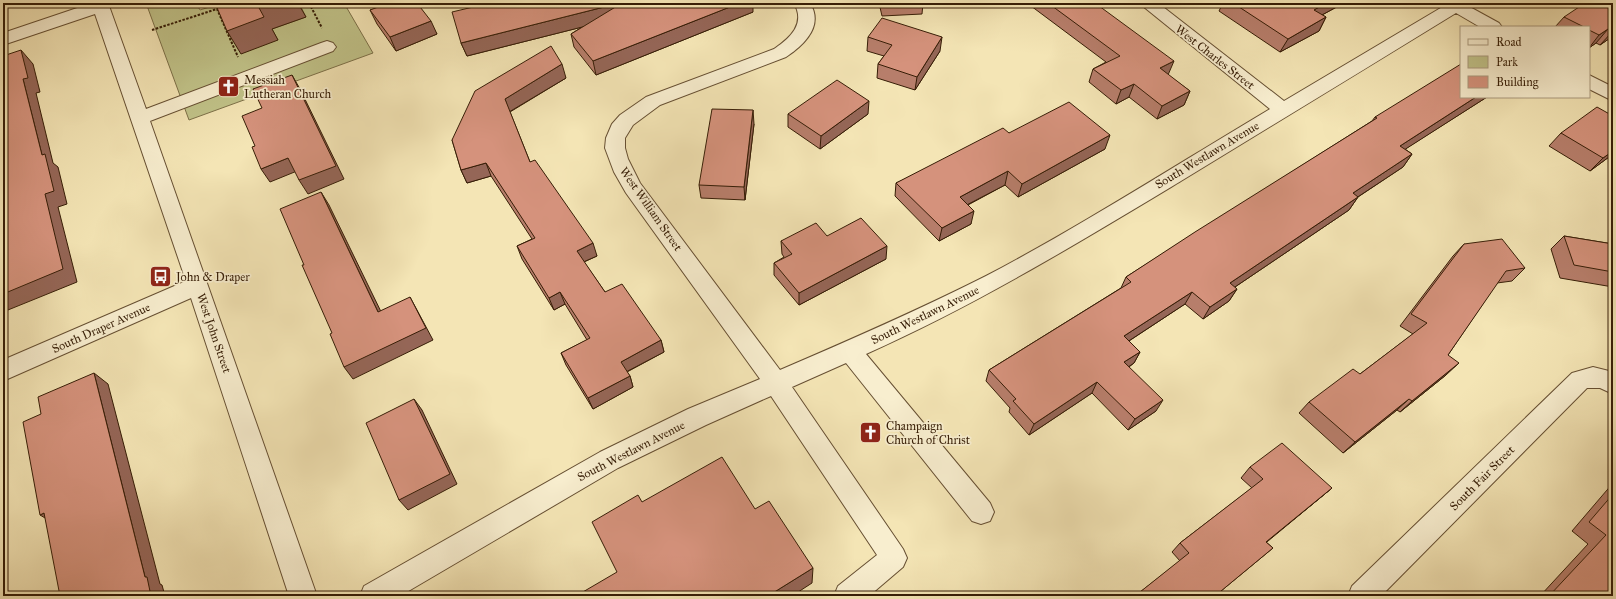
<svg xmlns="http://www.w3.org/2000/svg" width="1616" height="599" font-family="'IM FELL Great Primer',serif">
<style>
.green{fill:#c1c389;stroke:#7c7048}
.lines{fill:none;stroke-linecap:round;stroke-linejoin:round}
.minor-casing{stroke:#664f32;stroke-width:2}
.path{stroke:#361d06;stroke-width:2;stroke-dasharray:2.5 1.5;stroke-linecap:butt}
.minor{fill:#f8eecf;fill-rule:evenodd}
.wall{fill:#b77e6b;stroke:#361d06}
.shaded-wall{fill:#956657;stroke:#361d06}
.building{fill:#d5927c;stroke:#361d06}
.labels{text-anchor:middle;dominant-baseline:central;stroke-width:3.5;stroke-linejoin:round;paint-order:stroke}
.street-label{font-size:12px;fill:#361d06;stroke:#f8eecf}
.poi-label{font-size:12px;fill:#361d06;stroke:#f8eecf;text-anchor:start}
</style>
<rect width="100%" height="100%" fill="#f4e5b5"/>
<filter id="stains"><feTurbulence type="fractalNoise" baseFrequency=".005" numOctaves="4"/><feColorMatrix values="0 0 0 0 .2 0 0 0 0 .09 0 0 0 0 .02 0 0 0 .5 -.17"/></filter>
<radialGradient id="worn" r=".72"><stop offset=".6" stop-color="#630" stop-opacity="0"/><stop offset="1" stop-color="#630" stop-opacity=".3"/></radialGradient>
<path class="green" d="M146,3H196L200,10L219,4L278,40L272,29L306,17L299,3H344L373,53L189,120Z"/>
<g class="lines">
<defs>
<path id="minor" d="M92,3H108L146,109L321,43L327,41L333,43L336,47L333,51L150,121L317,596H289L191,298L3,381V360L186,281L95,14L3,45V33Z
M794,3H810C824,26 804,45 786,57L660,105L633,125L625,138V148L628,159L640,183L780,370C850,340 919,310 986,276C1083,225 1176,165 1270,109L1139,3H1158L1284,101L1449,3H1469L1468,6L1499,23L1502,27H1480L1456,13C1365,69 1273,125 1181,181C1078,243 976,305 866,354L990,503L994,512L990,521L981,524L972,521L846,363L792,387L903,549L907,558L903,567L869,596H834L838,586L877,555L771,396L706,425L618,468L400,596H360L364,586L600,452L688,409L760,379L626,193L614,172L605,148L606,138L612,124L620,115L646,97L774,49C790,38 806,24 794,3Z
M1589,75L1613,87V101L1589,89Z
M1593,367L1613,372V394L1600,388H1587L1381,596H1348L1352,586L1572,373Z"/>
</defs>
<use href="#minor" class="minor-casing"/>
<path class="path" d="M309,3L322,28
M152,30L217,9L238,57"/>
<use href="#minor" class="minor"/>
</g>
<path class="wall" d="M374,3H417L437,34L396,51L377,24L370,10L378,8Z
M879,3H923L922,14L882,16Z
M1027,3H1095L1168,75L1190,91L1184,105L1157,119L1129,97L1116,104L1089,82L1093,69L1106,62Z
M1219,3H1344L1322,15L1326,17L1319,31L1280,52L1219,11L1222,5Z
M1613,3V36L1600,45L1596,43L1589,48V27H1555L1564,17Z
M644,5L753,12L596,75L574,47L571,34L582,27L467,56L461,43Z
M868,37L940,51L915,90L877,78L878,64L884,56L867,51Z
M566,78L510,112L530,162L597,256L584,262L605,292L661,340L664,352L627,372L630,376L633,387L593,409L566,365L561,353L587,340L565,304L554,310L522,259L517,246L532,239L491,176L467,183L461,170L452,140Z
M1461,97H1487L1405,149L1412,154L1403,167L1358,197L1349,210L1235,287L1237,289L1229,301L1203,319L1185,304L1129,341L1140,352L1134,363L1129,367L1156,411L1128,430L1092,393L1029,435L1009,412L1010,408L986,381L989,370L1121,288L1126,277L1372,121L1375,117Z
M788,114H868L820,149L788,127Z
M1613,116V154L1590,171L1549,146L1561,133Z
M754,124L745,200L701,198L699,185Z
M1009,133L1105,149L1018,197L1005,185L968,205L971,224L939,241L895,196L896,183Z
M827,236L886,259L799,305L774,275V263L784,257L782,254L781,241Z
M1564,236L1613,244V287L1560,278L1551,249Z
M1464,244L1525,268L1512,281L1497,283L1448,355L1446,375L1400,412L1397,410L1343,453L1299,413L1309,402L1360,374L1413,334L1400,326L1453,256Z
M1250,467L1332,488L1320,498L1266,542L1273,548L1215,596H1135L1180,561L1172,552L1180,543L1252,488L1241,478Z
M1613,483V596H1540L1588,544L1572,531Z"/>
<path class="shaded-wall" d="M266,3H298L306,17L272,29L278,40L241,54L227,31L258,6Z
M620,3H623L626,16L467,56L461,43Z
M740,3H753V12L596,75L593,61Z
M1326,3H1344L1307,23L1314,10Z
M1326,17L1319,31L1280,52L1288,39Z
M431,21L437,34L396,51L390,37Z
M1608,29L1596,43L1589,48L1599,35Z
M1613,31V36L1600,45Z
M942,37L940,51L915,90L917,77Z
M21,50L33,64L40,92L36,93L53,163L58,167L67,204L58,207L77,282L3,312V294L42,155L23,79Z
M1174,61L1168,75L1160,68Z
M562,64L566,78L509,112L505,99Z
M292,75L300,89L344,179L308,194L299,180Z
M1134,84L1129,97L1116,104L1121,90Z
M1190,91L1184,105L1157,119L1162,106Z
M1476,97H1487L1390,159L1400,146Z
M869,101L868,114L820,149L821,136Z
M753,110L754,124L745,200L744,187Z
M1110,135L1105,149L1018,197L1022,184Z
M1613,151V154L1590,171L1603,158Z
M1412,154L1403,167L1344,206L1353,193Z
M288,158L297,171L270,182L261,169Z
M486,163L491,176L467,183L461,170Z
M1008,171L1005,185L957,210L960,197Z
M321,192L329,205L387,324L378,312Z
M1358,197L1349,210L1223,295L1230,283Z
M974,211L971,224L939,241L942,228Z
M593,243L597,256L581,263L577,251Z
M887,246L886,259L799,305V293Z
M1237,289L1229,301L1203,319L1210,307Z
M560,292L565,304L554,310L549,298Z
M1192,292L1185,304L1118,348L1124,336Z
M410,297L417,310L433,340L353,379L344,367Z
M661,340L664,352L624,373L621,362Z
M1140,352L1134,363L1118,374L1124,362Z
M1459,363L1446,375L1400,412L1412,401Z
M94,373L108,384L160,584L162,585L165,596H151L145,577Z
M630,376L633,387L593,409L588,398Z
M1097,382L1092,393L1029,435L1034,424Z
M414,399L422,410L457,484L408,510L399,500Z
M1409,399L1397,410L1343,453L1355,442Z
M1163,400L1156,411L1128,430L1135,419Z
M1332,488L1320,498L1256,551L1266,542Z
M44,513L57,525L40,515Z
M813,568L812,583L792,596H768Z"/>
<path class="building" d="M215,3H266L258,6L264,17L227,31Z
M379,3H417L431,21L390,37L370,10L381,6Z
M490,3H620L461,43L452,12Z
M622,3H642L644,5L650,3H740L593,61L571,34Z
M1048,3H1095L1174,61L1160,68L1190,91L1162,106L1134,84L1121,90L1093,69L1120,56Z
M1233,3H1326L1314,10L1326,17L1288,39Z
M1585,3H1613V31H1612L1608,29L1599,35L1589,30V27H1584L1564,17Z
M882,18L942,37L917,77L878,64L892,45L868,37Z
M551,46L562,64L505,99L530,162L535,160L593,243L577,251L605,292L622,284L661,340L621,362L630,376L588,398L561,353L590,338L560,292L549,298L517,246L535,238L486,163L461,170L452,140L475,91Z
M21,50L28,78L23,79L42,155L45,154L54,191L45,194L63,269L3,294V258L6,257L3,242V56Z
M1461,64V97H1476L1400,146L1412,154L1353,193L1358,197L1230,283L1237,289L1210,307L1192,292L1124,336L1140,352L1124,362L1163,400L1135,419L1097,382L1034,424L1013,401L1016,399L989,370L1131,282L1126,277L1195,232L1377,118L1375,117Z
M292,75L336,166L299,180L288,158L261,169L252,147L255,146L242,116L262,108L253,89Z
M837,80L869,101L821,136L788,114Z
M1069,102L1110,135L1022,184L1008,171L960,197L974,211L942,228L896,183L1003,128L1009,133Z
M1597,107L1613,116V151L1603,158L1561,133Z
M712,109L753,110L744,187L699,185Z
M321,192L378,312L410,297L426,328L344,367L330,334L332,333L302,265H304L280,209Z
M861,218L887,246L799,293L774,263L792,254L781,241L816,223L827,236Z
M1564,236L1613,244V272L1574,265Z
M1502,239L1525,268L1506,271L1448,355L1459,363L1412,401L1409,399L1355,442L1309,402L1353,369L1360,374L1427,323L1411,314L1464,244Z
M94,373L145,577H147L151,596H60L44,513L40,515L23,422L41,414L38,397Z
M414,399L450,474L399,500L366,423Z
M1282,443L1332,488L1266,542L1273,548L1215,596H1135L1189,553L1180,543L1263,479L1250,467Z
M722,457L755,509L769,501L813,568L768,596H576L617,572L592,522L638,495L642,502Z
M1613,494V596H1549L1606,535L1589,522Z"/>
<defs>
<symbol id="church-square" viewBox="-11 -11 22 22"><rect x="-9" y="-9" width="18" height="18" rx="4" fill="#8f2418" stroke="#f8eecf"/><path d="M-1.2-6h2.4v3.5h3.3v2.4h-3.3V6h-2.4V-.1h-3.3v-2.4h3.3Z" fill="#fff"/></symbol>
<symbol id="bus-square" viewBox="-11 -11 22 22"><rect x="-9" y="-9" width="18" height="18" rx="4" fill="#8f2418" stroke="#f8eecf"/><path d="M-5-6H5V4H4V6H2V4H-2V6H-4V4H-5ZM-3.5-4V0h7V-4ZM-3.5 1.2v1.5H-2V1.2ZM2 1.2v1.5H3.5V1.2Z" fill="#fff"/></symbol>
</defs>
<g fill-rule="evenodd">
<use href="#church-square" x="216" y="74" width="25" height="25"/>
<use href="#bus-square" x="148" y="264" width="25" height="25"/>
<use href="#church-square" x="858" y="420" width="25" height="25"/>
</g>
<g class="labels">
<g class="street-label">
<text transform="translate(1215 57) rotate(38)">West Charles Street</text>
<text transform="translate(1207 155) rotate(-31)">South Westlawn Avenue</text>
<text transform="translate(651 209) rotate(55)">West William Street</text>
<text transform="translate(925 315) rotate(-26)">South Westlawn Avenue</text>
<text transform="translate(101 328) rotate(-24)">South Draper Avenue</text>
<text transform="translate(214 333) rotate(71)">West John Street</text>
<text transform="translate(631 451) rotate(-27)">South Westlawn Avenue</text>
<text transform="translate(1482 478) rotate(-45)">South Fair Street</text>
</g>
<g class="poi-label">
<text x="244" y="80">Messiah<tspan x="244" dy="14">Lutheran Church</tspan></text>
<text x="176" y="277">John &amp; Draper</text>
<text x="886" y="426">Champaign<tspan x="886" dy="14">Church of Christ</tspan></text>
</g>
</g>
<rect width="1616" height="599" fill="none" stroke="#f4e5b5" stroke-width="16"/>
<rect x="4" y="4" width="1608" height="591" fill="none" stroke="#361d06" stroke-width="2"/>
<rect x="8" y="8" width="1600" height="583" fill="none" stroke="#361d06"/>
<rect x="1460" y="26" width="130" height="72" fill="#f8eecf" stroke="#aa9a7f"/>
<rect x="1468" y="39" width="20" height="6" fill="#f8eecf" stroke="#aa9a7f"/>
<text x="1496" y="46" font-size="12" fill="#361d06">Road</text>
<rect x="1468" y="56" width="20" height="12" fill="#c1c389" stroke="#aa9a7f"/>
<text x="1496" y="66" font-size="12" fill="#361d06">Park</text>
<rect x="1468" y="76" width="20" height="12" fill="#d5927c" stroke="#aa9a7f"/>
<text x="1496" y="86" font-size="12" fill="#361d06">Building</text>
<rect width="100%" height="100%" filter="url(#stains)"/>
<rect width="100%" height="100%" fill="url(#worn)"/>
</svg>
